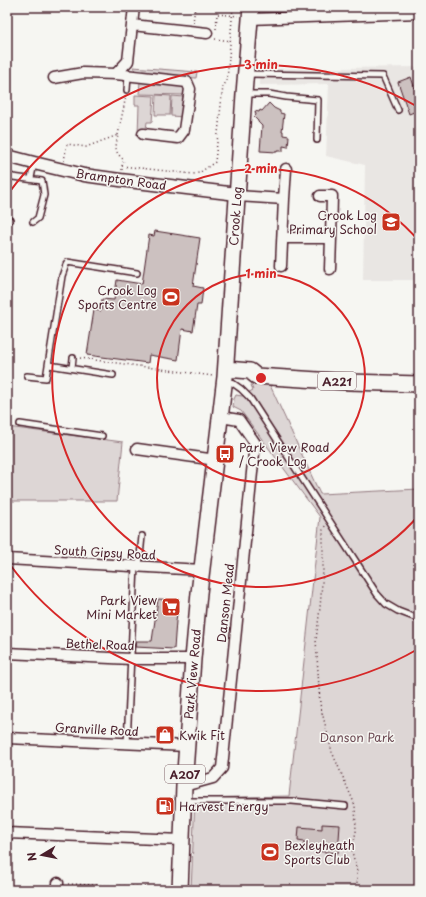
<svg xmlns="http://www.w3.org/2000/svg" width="426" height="897" font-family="'Playpen Sans',sans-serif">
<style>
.built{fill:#e9e6e3}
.green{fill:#ddd6d5;stroke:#947a80}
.building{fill:#ccc1c0;stroke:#4a1f2b}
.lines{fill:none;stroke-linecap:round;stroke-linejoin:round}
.service-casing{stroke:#4a1f2b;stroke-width:8}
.minor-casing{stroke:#4a1f2b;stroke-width:13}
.tertiary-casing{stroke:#4a1f2b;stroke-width:15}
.primary-casing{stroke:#4a1f2b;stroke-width:18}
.path{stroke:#4a1f2b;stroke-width:1.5;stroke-dasharray:1 3;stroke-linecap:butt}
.service{stroke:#f6f6f2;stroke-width:5}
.minor{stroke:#f6f6f2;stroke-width:10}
.tertiary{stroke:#f6f6f2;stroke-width:12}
.primary{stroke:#f6f6f2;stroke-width:15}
.ring{fill:none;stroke:#d62828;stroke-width:2}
.labels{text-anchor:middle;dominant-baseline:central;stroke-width:3;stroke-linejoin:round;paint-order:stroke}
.shield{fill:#f6f6f2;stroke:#7e6067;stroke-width:1}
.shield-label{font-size:11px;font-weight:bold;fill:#4a1f2b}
.street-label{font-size:12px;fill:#4a1f2b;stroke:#f6f6f2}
.poi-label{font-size:12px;fill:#4a1f2b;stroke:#f6f6f2;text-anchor:start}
.park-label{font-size:12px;fill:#6f4d56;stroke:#f6f6f2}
.centre{fill:#d62828;stroke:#f6f6f2;stroke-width:2}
.ring-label{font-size:12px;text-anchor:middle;font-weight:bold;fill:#d62828;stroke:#f6f6f2;stroke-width:3;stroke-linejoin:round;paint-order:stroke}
</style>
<rect width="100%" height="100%" fill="#f6f6f2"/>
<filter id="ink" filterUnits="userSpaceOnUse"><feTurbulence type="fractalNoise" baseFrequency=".025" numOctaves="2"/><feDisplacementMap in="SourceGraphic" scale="8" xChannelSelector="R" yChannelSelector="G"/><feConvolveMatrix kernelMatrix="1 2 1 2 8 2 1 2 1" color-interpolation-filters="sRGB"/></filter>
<g filter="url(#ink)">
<path class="built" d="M419,67V280H363L365,165L326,156L329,84L259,85L260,69Z"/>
<path class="green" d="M133,67L197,72L196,78L140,74V72L135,70Z
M140,81L182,85L186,90L185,95L139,94Z
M135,95L154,96L152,122H147L146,129H141V134H138L139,105H135Z
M156,95L171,96L170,115H155Z
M172,96L184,97L183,117L171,116Z
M269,383L320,494L419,489V890H191L195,798L289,796L320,517L241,411L233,407L234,399L236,395L242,396L253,390L251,385Z
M7,427L123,442L117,501H7Z"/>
<path class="building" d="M411,77L415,89L419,88V110L409,114L398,82Z
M269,103L274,108L280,111V113L284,114L282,131H283V135L289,136L288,147L283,146V151H277V152L260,151L262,126L258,122V121L254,117L256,115L255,111L259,112L260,110L262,111Z
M155,231L200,238L193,286L203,288L201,305H197L193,331L182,329L178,360L149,355L148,363L87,355L94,310L101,311L102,299L114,300L117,280L142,284L149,235L154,236Z
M158,599L179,600L176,621L174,649L135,647L136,641H152Z
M322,824L340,825L338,853L303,850L304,841L298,840L299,827L322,829Z"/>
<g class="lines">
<defs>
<path id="service" d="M247,74L383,76L398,110
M127,90L128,76
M245,94H269L286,97L318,100L317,140
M7,174L13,177L42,181L43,187L44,195L38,218L33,222
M31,178L34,163
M7,220H10
M49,365L113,375
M72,368L73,358
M27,376L46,378L62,276L67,262L137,273
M227,379L241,389L250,398L377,594L386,604L398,611L419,619
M20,424L102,436
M139,566L142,536
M127,744L135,566
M184,801H292L345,806"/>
<path id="minor" d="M250,19L419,13
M132,25L207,33
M116,74L187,82L190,89L184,130L178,138L143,134
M54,78L83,73L116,74L128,61L134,7
M237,196L284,199L281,266
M284,199L286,169
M283,238H331L332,196H320
M330,269L331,238
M137,449L216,460
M7,559L202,570
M7,653L131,659H193
M7,738L187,746
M184,786L213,778L222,768L255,443L239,420L221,417
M7,833L182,840
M58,890V883"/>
<path id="tertiary" d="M7,156L34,163L84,175L120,180L237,194"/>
<path id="primary" d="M226,369L250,371L256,376L349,382L419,384
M180,890L184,786L193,659L199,593L225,377L244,94L251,7"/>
</defs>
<use href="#service" class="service-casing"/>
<use href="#minor" class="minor-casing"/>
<use href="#tertiary" class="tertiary-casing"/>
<use href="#primary" class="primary-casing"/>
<path class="path" d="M193,23L195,7
M216,29L217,14L238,16
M215,39L231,41
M118,135L126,96
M64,161L67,144L86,147L118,135C116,147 113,151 124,160L122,166
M122,170V166L193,174L199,173L215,162L223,86L227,81L233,7
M80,358L213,376
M325,526L323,530V570L320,608L316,640L320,704L332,752L355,805L356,831L352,852L357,871V890
M68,884L168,888
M45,890L49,886"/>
<use href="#service" class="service"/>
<use href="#minor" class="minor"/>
<use href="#tertiary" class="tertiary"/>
<use href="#primary" class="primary"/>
</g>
</g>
<g class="ring">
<circle cx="261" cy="378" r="104"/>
<path d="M419 515A209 209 0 1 1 419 241"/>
<path d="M418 649A313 313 0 0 1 8 562M8 194A313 313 0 0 1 418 107"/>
</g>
<defs>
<symbol id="school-square" viewBox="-11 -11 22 22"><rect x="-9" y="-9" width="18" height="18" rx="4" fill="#c8321e" stroke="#f6f6f2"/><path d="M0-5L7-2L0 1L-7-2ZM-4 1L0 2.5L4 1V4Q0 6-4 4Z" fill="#fff"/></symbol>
<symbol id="stadium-square" viewBox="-11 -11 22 22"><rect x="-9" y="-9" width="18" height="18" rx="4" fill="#c8321e" stroke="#f6f6f2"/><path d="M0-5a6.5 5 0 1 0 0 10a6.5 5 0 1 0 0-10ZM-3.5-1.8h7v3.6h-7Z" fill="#fff"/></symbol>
<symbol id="bus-square" viewBox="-11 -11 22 22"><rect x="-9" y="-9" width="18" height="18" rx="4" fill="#c8321e" stroke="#f6f6f2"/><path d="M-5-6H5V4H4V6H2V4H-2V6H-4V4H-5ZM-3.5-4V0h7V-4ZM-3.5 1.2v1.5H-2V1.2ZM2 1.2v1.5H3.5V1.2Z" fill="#fff"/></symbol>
<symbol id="supermarket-square" viewBox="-11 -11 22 22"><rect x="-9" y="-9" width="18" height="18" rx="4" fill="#c8321e" stroke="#f6f6f2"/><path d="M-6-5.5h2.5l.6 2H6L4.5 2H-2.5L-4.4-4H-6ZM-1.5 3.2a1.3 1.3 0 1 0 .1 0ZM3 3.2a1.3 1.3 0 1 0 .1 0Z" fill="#fff"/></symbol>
<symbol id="shop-square" viewBox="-11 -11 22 22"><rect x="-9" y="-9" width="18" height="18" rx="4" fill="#c8321e" stroke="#f6f6f2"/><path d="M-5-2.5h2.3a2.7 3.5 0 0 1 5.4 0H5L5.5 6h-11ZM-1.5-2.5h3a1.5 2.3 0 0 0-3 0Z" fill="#fff"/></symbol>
<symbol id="fuel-square" viewBox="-11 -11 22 22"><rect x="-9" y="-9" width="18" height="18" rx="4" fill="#c8321e" stroke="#f6f6f2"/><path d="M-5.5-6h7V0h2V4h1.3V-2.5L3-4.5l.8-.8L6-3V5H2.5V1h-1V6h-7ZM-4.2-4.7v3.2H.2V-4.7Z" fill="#fff"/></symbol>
</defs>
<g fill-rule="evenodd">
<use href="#school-square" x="380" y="211" width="22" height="22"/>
<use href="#stadium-square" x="160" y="286" width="22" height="22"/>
<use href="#bus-square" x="214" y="443" width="22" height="22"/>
<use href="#supermarket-square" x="160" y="596" width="22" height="22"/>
<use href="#shop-square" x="154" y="724" width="22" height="22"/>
<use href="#fuel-square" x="154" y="795" width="22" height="22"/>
<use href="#stadium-square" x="259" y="841" width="22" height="22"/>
</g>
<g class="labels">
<g class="shield">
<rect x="318" y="372" width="38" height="18" rx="3"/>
<rect x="165" y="765" width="40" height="18" rx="3"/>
</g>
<g class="shield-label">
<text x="337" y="381">A221</text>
<text x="185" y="774">A207</text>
</g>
<g class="street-label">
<text transform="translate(121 179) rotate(8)">Brampton Road</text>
<text transform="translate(235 216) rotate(-86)">Crook Log</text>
<text transform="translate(105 552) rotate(3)">South Gipsy Road</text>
<text transform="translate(225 603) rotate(-84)">Danson Mead</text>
<text transform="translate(100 644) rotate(2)">Bethel Road</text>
<text transform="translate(192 674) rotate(-85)">Park View Road</text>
<text transform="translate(97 729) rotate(3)">Granville Road</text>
</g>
<g class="poi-label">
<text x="377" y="215" text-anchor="end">Crook Log<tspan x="377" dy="14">Primary School</tspan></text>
<text x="157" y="290" text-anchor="end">Crook Log<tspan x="157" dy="14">Sports Centre</tspan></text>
<text x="239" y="447">Park View Road<tspan x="239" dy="14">/ Crook Log</tspan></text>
<text x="157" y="600" text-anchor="end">Park View<tspan x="157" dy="14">Mini Market</tspan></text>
<text x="179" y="735">Kwik Fit</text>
<text x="179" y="806">Harvest Energy</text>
<text x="284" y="845">Bexleyheath<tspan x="284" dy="14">Sports Club</tspan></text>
</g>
<g class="park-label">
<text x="357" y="737">Danson Park</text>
</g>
</g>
<circle cx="261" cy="378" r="6" class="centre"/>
<g class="ring-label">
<text x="261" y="69">3 min</text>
<text x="261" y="173">2 min</text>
<text x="261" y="278">1 min</text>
</g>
<rect width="426" height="897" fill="none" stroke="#f6f6f2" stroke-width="24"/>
<rect x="12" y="12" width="402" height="873" fill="none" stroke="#4a1f2b" stroke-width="1.5" filter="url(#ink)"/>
<g transform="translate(42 855) rotate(260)" stroke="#f6f6f2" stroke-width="3" paint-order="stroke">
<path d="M0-3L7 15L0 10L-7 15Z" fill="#4a1f2b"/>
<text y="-6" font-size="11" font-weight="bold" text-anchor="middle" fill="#4a1f2b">N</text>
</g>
</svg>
